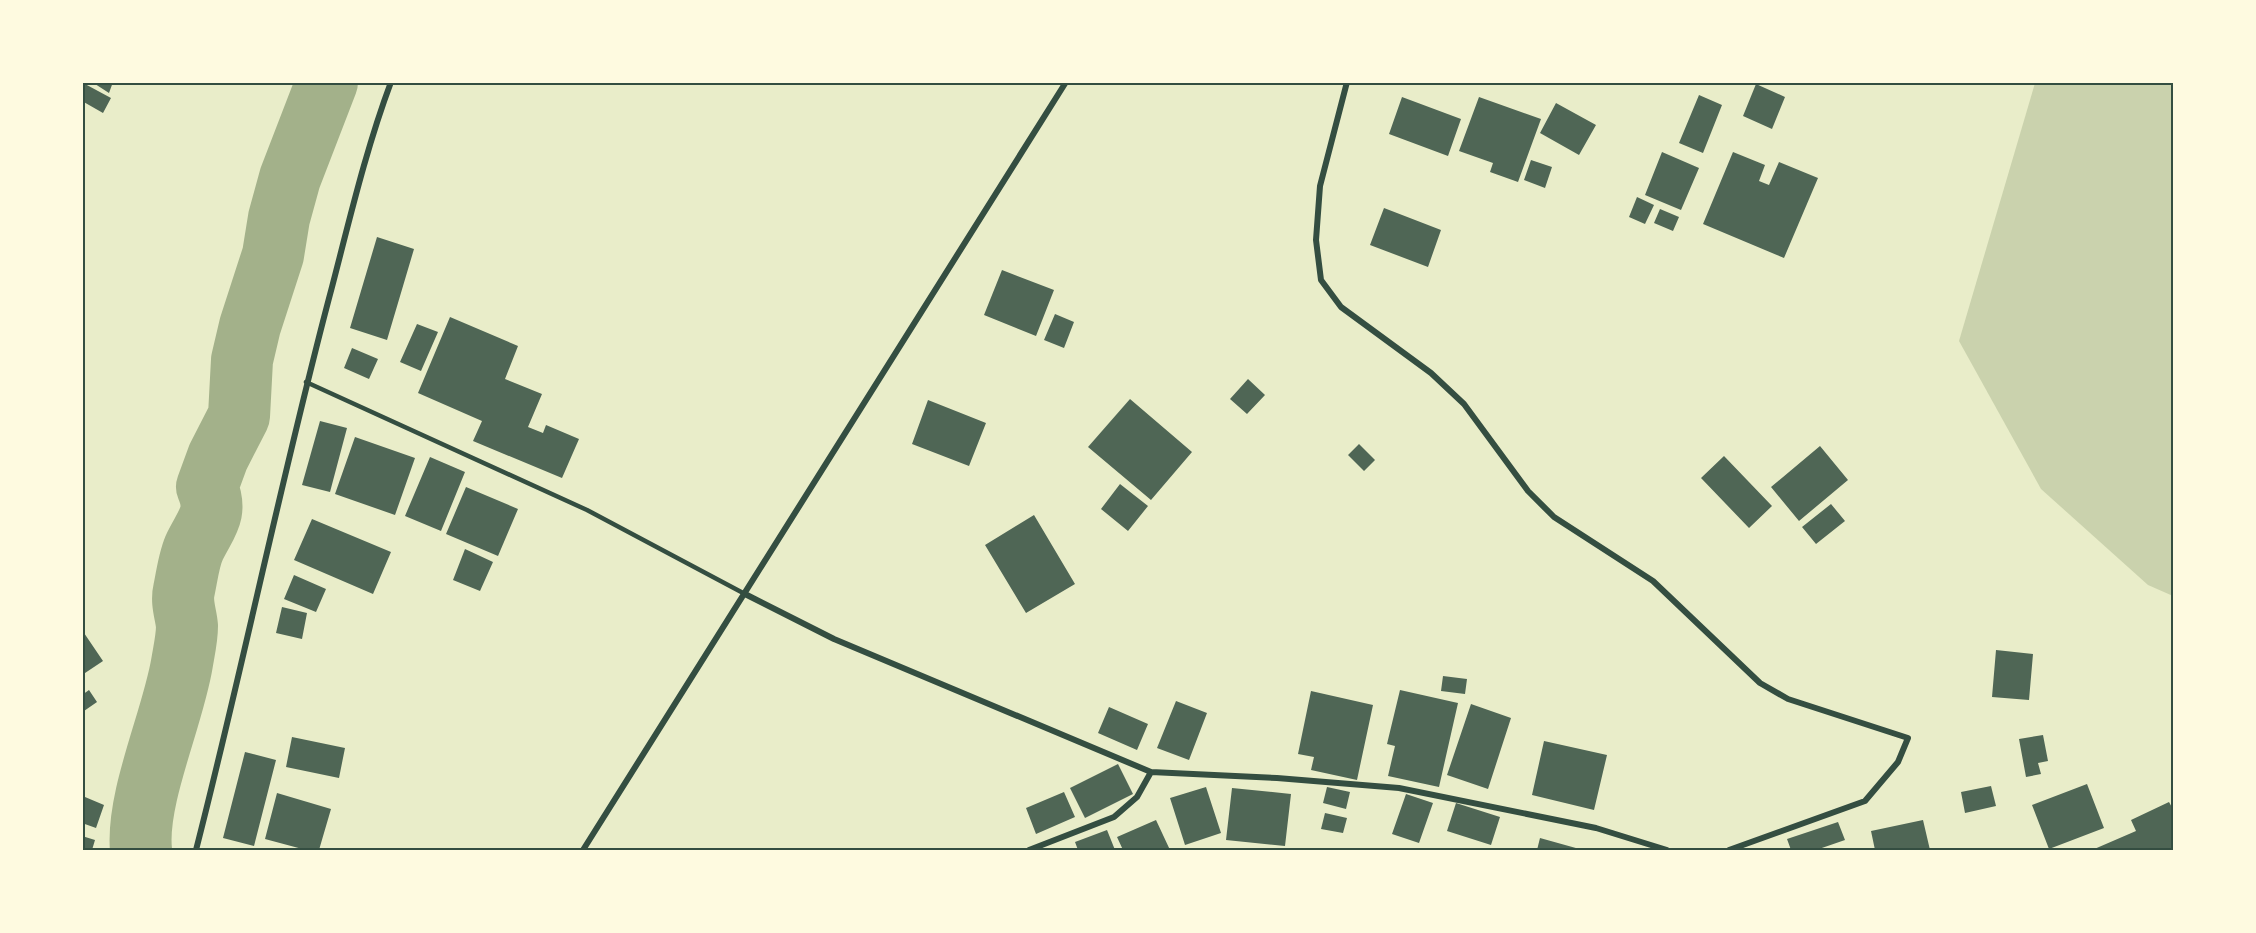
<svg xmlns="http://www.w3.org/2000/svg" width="2256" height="933" font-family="Rubik,sans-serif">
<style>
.green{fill:#cad2ad}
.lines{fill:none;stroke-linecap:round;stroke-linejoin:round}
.river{stroke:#a3b18a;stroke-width:62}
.building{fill:#4f6655}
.service{stroke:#344e41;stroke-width:4.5}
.minor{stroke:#344e41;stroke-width:6}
.neatline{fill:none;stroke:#344e41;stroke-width:2}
</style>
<rect width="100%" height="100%" fill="#e9edc9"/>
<path class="green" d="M2035,83H2173V596L2148,585L2041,489L1959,341Z"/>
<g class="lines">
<path class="river" d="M141,850C136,797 173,718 182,663C184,651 187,638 187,626C186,614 181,603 184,590C187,576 189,558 195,546C207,522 218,513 207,487L218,457L239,416L242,360L250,326L273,255L279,218L290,178L327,82"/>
</g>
<path class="building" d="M92,82H113L109,93Z
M85,84L111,98L103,113L82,101Z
M1756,84L1785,97L1772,129L1743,116Z
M1699,95L1722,105L1703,153L1679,143Z
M1402,97L1461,119L1448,156L1389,134Z
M1479,97L1541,119L1518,182L1490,172L1493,163L1459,151Z
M1556,103L1596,125L1579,155L1540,133Z
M1662,152L1699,168L1681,210L1645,195Z
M1733,152L1765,165L1759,181L1769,185L1779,162L1818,178L1784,258L1703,224Z
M1531,160L1552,167L1545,188L1524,180Z
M1637,197L1654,205L1645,224L1629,217Z
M1384,208L1441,230L1428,267L1370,245Z
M1660,209L1679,217L1673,231L1654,223Z
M377,237L414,249L387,340L350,328Z
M1002,270L1054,290L1036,336L984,315Z
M1055,314L1074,322L1064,348L1044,340Z
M450,317L518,346L505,379L542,394L528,427L543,433L546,425L579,439L562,478L473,441L482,421L418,393Z
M417,324L438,332L421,371L400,362Z
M352,348L378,359L369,379L344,368Z
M1248,379L1265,395L1247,414L1230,399Z
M1130,399L1192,452L1151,500L1088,447Z
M928,400L986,423L969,466L912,444Z
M320,421L347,428L330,492L302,485Z
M355,437L415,458L395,515L335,494Z
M1359,444L1375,460L1364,471L1348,455Z
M1820,446L1848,480L1799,521L1771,487Z
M1724,456L1772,506L1749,528L1701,478Z
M430,457L465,472L441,531L405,516Z
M1120,484L1148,506L1128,531L1101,509Z
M466,487L518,509L498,556L446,534Z
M1831,504L1845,521L1816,544L1802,527Z
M1034,515L1075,584L1026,613L985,545Z
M312,519L391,552L373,594L294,560Z
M465,549L493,562L480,591L453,580Z
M294,575L326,589L316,612L284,599Z
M282,607L307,613L302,639L276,633Z
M82,630L103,661L82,675Z
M1996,650L2033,654L2029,700L1992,697Z
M1443,676L1467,679L1465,694L1441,691Z
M89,690L97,702L84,711L82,695Z
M1400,690L1458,703L1439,787L1388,776L1395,746L1387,744Z
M1311,691L1373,705L1357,780L1311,770L1314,757L1298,754Z
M1176,701L1207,713L1189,760L1157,748Z
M1471,704L1511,718L1488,789L1447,775Z
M1109,707L1148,724L1137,750L1098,733Z
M2043,735L2048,761L2038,763L2041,774L2026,777L2019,739Z
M292,737L345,748L339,778L286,767Z
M1544,741L1607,755L1594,810L1532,795Z
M245,752L276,760L254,846L223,838Z
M1118,764L1133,794L1085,818L1070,788Z
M2087,784L2104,828L2049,849L2032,805Z
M1991,786L1996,806L1965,813L1961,792Z
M1206,787L1221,833L1185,845L1170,798Z
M1327,787L1350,792L1346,809L1323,803Z
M1232,788L1291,794L1285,846L1226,840Z
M1064,792L1075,817L1036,834L1026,808Z
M277,793L331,809L319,850H306L265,839Z
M1406,794L1433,803L1419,843L1392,834Z
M85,797L104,805L96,828L82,823Z
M2169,802L2174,811V850H2092L2136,831L2131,820Z
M1456,803L1500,817L1491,845L1447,831Z
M1325,813L1347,818L1343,833L1321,829Z
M1156,820L1170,850H1123L1117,837Z
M1923,820L1930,850H1875L1871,831Z
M1838,822L1845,840L1816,850H1791L1787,839Z
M1107,830L1115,850H1078L1075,842Z
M82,836L95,840L92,850H82Z
M1540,838L1583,850H1537Z"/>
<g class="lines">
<path class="service" d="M306,382L587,510L745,594"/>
<path class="minor" d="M1347,82L1320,186L1316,240L1321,280L1341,307L1431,373L1464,404L1528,491L1554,517L1653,581L1760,683L1788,699L1908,738L1898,762L1865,801L1729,850
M745,594L834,639L1151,772L1277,778L1399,788L1596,828L1667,850
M196,850C244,663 282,474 332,287C350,218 366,149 391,82
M583,850L1066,82
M1029,850L1114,817L1137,797L1151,772"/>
</g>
<rect width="2256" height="933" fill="none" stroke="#fefae0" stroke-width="168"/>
<rect x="84" y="84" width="2088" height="765" class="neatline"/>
</svg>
